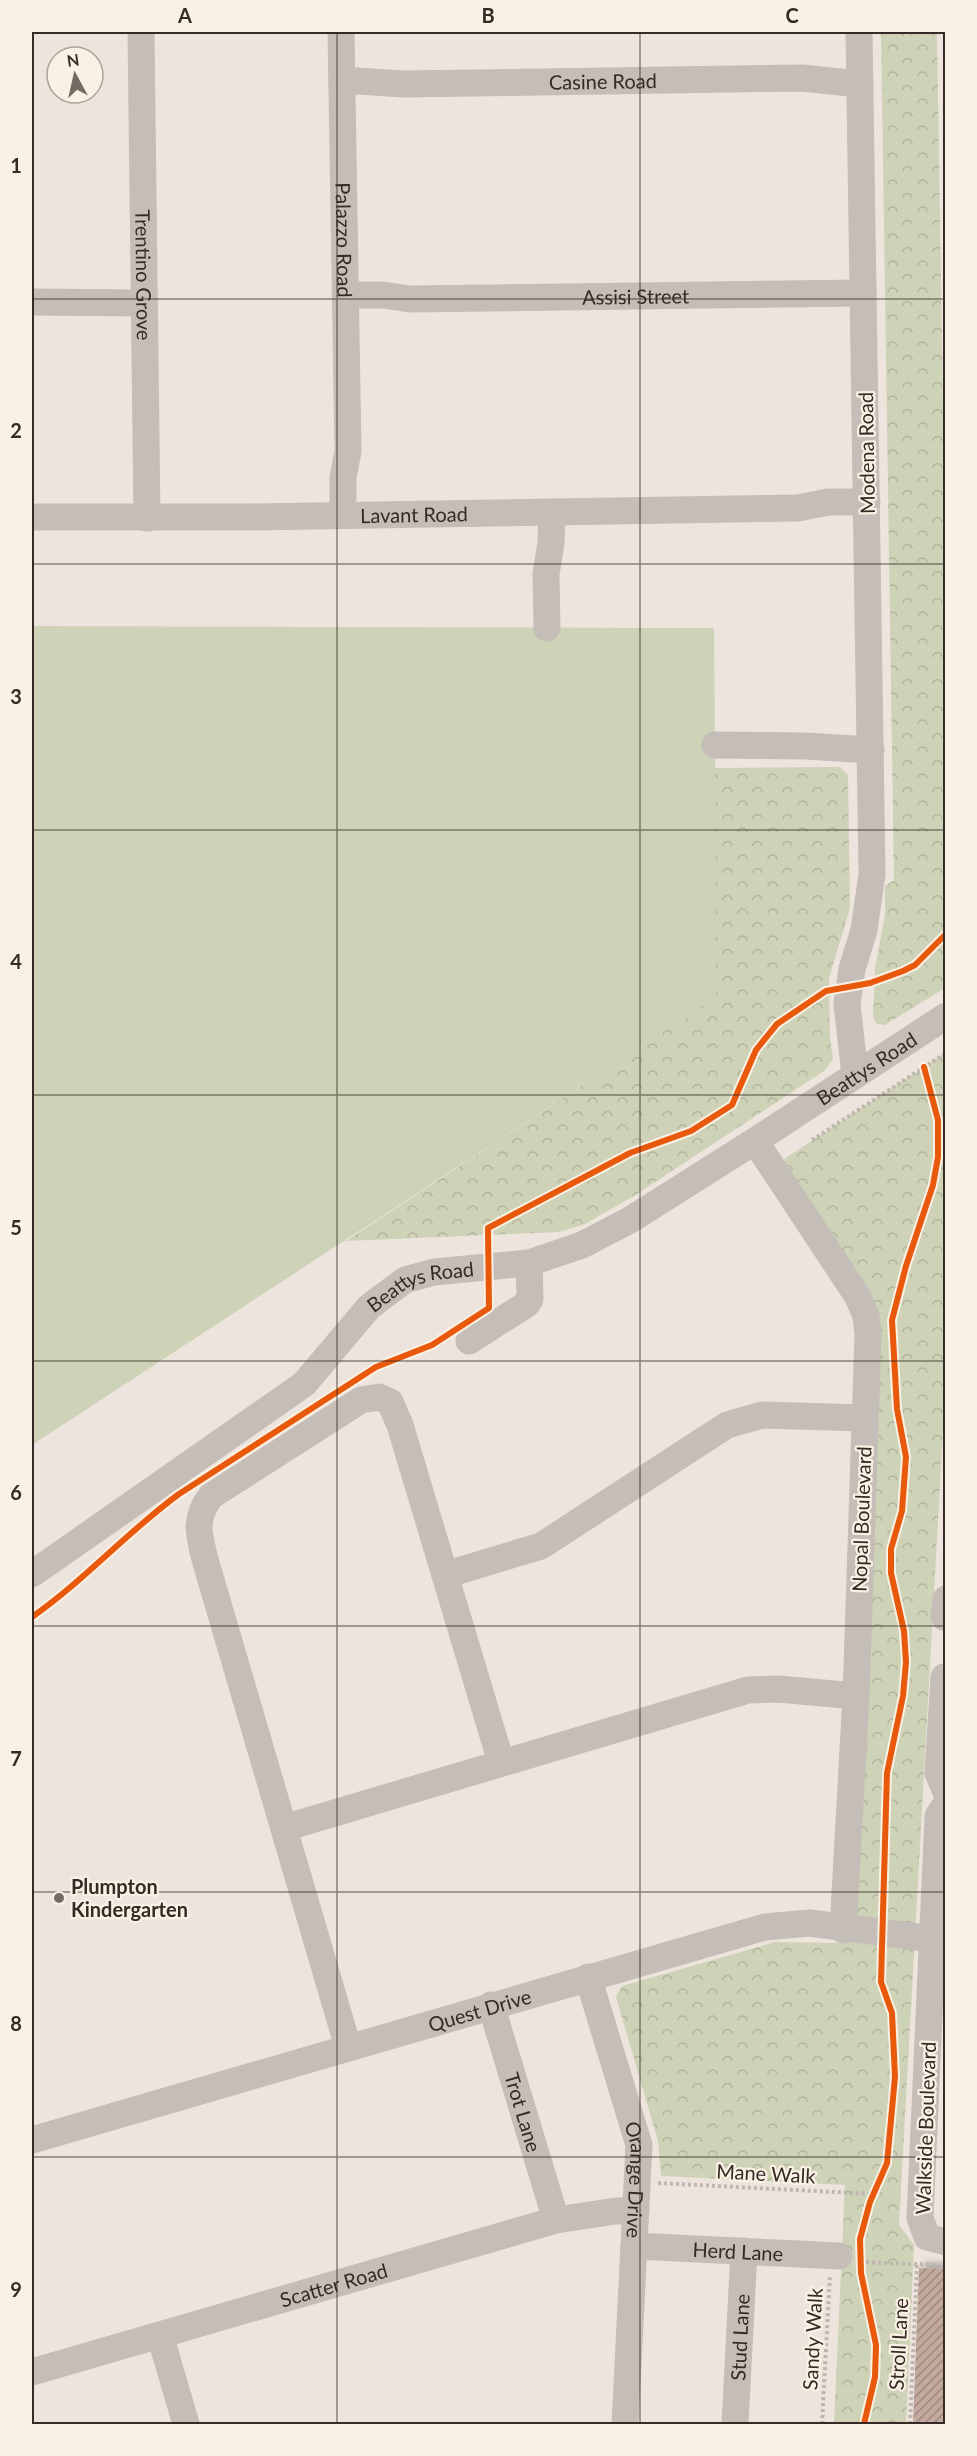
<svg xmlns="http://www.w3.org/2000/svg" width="977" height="2456" font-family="Lato,sans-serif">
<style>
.grass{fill:#ced2b6}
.park{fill:url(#park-crowns)}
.building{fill:url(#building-hatch);filter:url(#shadow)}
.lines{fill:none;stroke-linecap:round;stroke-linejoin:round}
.path{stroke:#beb6af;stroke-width:4;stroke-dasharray:3 3;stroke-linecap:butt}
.minor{stroke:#c5bdb7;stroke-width:27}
.cycleway-casing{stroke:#faf0e3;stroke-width:10}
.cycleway{stroke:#e8590c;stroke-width:6}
.grid{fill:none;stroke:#352a25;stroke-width:1.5;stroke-opacity:0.55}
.poi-dot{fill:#756b65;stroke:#faf0e3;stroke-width:2}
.labels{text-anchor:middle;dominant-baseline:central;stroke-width:4.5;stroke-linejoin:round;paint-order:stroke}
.street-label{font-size:20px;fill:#352a25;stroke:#faf0e3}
.poi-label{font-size:20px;font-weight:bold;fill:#352a25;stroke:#faf0e3;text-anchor:start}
.neatline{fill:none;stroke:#352a25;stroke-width:2}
.grid-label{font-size:20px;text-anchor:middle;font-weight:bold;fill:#352a25}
</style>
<defs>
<pattern id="park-crowns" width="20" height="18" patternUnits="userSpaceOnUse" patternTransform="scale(1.5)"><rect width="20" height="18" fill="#ced2b6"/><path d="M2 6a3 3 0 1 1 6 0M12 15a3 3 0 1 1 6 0" fill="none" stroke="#b2b49c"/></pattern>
<pattern id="building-hatch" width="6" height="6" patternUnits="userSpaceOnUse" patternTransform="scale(1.5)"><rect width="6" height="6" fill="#c2a89d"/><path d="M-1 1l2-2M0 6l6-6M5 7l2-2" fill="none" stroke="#9e8980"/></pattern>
<filter id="shadow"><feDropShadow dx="5.5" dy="-5.5" stdDeviation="3" flood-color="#0004"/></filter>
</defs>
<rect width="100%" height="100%" fill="#ede5dd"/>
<path class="grass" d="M32,626L714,628L717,997L32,1445Z"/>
<path class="park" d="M881,32H937L945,533V988L885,1025L877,1024L873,1018L875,968L885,915V886L894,880Z
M840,767L848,775L850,908L829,978L830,1037L833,1059L824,1071L634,1196L585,1224L559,1232L346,1241L716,997L715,768Z
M945,1053V1394L899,2225L914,2245L906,2424H834L845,2185L661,2176L658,2141L616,1997L622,1986L775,1942L842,1943L868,1335L772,1167Z"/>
<path class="building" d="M919,2268L946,2269V2424H913Z"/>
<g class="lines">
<path class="path" d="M812,1140L946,1053
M658,2183L873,2194
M860,2262L936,2265L937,2263
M822,2424L830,2275
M910,2424L917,2265"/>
<g class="minor">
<path id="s1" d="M141,32L147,518"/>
<path id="s2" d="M341,32L348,451L343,478V515"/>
<path id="s3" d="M342,80L403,84L802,78L860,84"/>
<path id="s4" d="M345,295H383L410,299L863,293"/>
<path d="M32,302L144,303"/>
<path id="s5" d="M32,517H247L798,508L828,502H867"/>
<path d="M547,628L546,574L551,543L552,512"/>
<path d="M715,745L806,746L871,750"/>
<path d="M855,1075L847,1004L852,969L864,930L872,874L859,32"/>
<path d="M755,1141L858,1297L866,1316L868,1335L856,1696L843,1930"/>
<path d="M469,1341L527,1304L530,1299L529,1263"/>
<path id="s6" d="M32,1574L304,1384L369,1307L405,1280L434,1272L529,1263L582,1245L630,1220L755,1141L946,1016"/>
<path d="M445,1575L541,1546L727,1425L762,1415L864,1418"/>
<path d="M944,1617L946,1599"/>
<path d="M944,1677L938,1773L946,1792"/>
<path d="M946,1804L938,1816L920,2218L927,2237L946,2242"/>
<path d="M284,1828L748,1690L778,1689L856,1696"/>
<path id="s7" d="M588,1977L639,2145L625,2424"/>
<path id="s8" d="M491,2005L556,2220"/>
<path d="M348,2047L206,1563C199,1536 193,1519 211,1496L361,1400L379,1397L390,1402L400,1425L501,1762"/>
<path id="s9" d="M32,2140L765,1927L809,1923L933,1939"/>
<path id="s10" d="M634,2246L839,2256"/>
<path d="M160,2335L186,2424"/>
<path id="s11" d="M32,2372L556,2220L616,2211H636"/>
<path id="s12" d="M735,2424L744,2251"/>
</g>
<defs>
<path id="cycleway" d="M32,1617C85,1580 127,1532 179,1494L376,1367L432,1345L489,1308L488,1228L630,1153L691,1131L732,1105L756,1050L777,1024L826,991L870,983L903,971L915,965L946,934
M864,2424L875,2377L876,2345L861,2273L860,2239L870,2202L887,2163L895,2077L892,2013L881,1982L887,1773L903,1696L906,1662L904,1631L891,1573V1549L902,1511L906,1457L897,1409L892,1320L906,1266L933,1185L938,1157V1120L924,1067"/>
</defs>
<use href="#cycleway" class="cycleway-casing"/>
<use href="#cycleway" class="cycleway"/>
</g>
<path class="grid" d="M337,32V2424M640,32V2424M32,299H946M32,564H946M32,830H946M32,1095H946M32,1361H946M32,1626H946M32,1892H946M32,2157H946"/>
<circle class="poi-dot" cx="59" cy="1898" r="6"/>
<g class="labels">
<g class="street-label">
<text stroke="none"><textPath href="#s3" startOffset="261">Casine Road</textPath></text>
<text stroke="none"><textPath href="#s2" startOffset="208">Palazzo Road</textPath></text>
<text stroke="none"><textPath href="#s1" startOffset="243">Trentino Grove</textPath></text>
<text stroke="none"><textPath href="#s4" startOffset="291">Assisi Street</textPath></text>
<text transform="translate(866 453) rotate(-91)">Modena Road</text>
<text stroke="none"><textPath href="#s5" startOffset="382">Lavant Road</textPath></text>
<text stroke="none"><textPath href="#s6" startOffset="994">Beattys Road</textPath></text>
<text stroke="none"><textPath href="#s6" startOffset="490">Beattys Road</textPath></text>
<text transform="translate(861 1519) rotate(-88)">Nopal Boulevard</text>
<text stroke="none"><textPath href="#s9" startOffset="466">Quest Drive</textPath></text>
<text stroke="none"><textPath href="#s8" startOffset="112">Trot Lane</textPath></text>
<text transform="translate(925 2128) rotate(-88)">Walkside Boulevard</text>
<text transform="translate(766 2173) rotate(3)">Mane Walk</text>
<text stroke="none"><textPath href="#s7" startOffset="210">Orange Drive</textPath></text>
<text stroke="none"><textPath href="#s10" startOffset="104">Herd Lane</textPath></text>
<text stroke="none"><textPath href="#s11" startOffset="314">Scatter Road</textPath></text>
<text stroke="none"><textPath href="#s12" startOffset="87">Stud Lane</textPath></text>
<text transform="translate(812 2339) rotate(-87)">Sandy Walk</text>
<text transform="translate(898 2344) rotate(-87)">Stroll Lane</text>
</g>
<g class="poi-label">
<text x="71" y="1886">Plumpton<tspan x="71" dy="23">Kindergarten</tspan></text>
</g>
</g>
<rect width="977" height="2456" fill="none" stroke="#faf0e3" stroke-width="66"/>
<g transform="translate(75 75) rotate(352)"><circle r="28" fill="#faf0e3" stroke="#aba197" stroke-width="1.5"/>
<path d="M0-4.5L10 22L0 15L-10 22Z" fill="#756b65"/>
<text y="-9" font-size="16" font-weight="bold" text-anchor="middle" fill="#352a25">N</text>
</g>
<rect x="33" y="33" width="911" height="2390" class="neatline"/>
<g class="grid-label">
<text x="185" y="23">A</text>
<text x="488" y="23">B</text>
<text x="792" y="23">C</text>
<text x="16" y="173">1</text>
<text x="16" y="438">2</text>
<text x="16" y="704">3</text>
<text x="16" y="969">4</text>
<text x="16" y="1235">5</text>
<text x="16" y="1500">6</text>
<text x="16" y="1766">7</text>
<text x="16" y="2031">8</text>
<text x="16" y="2297">9</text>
</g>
</svg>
